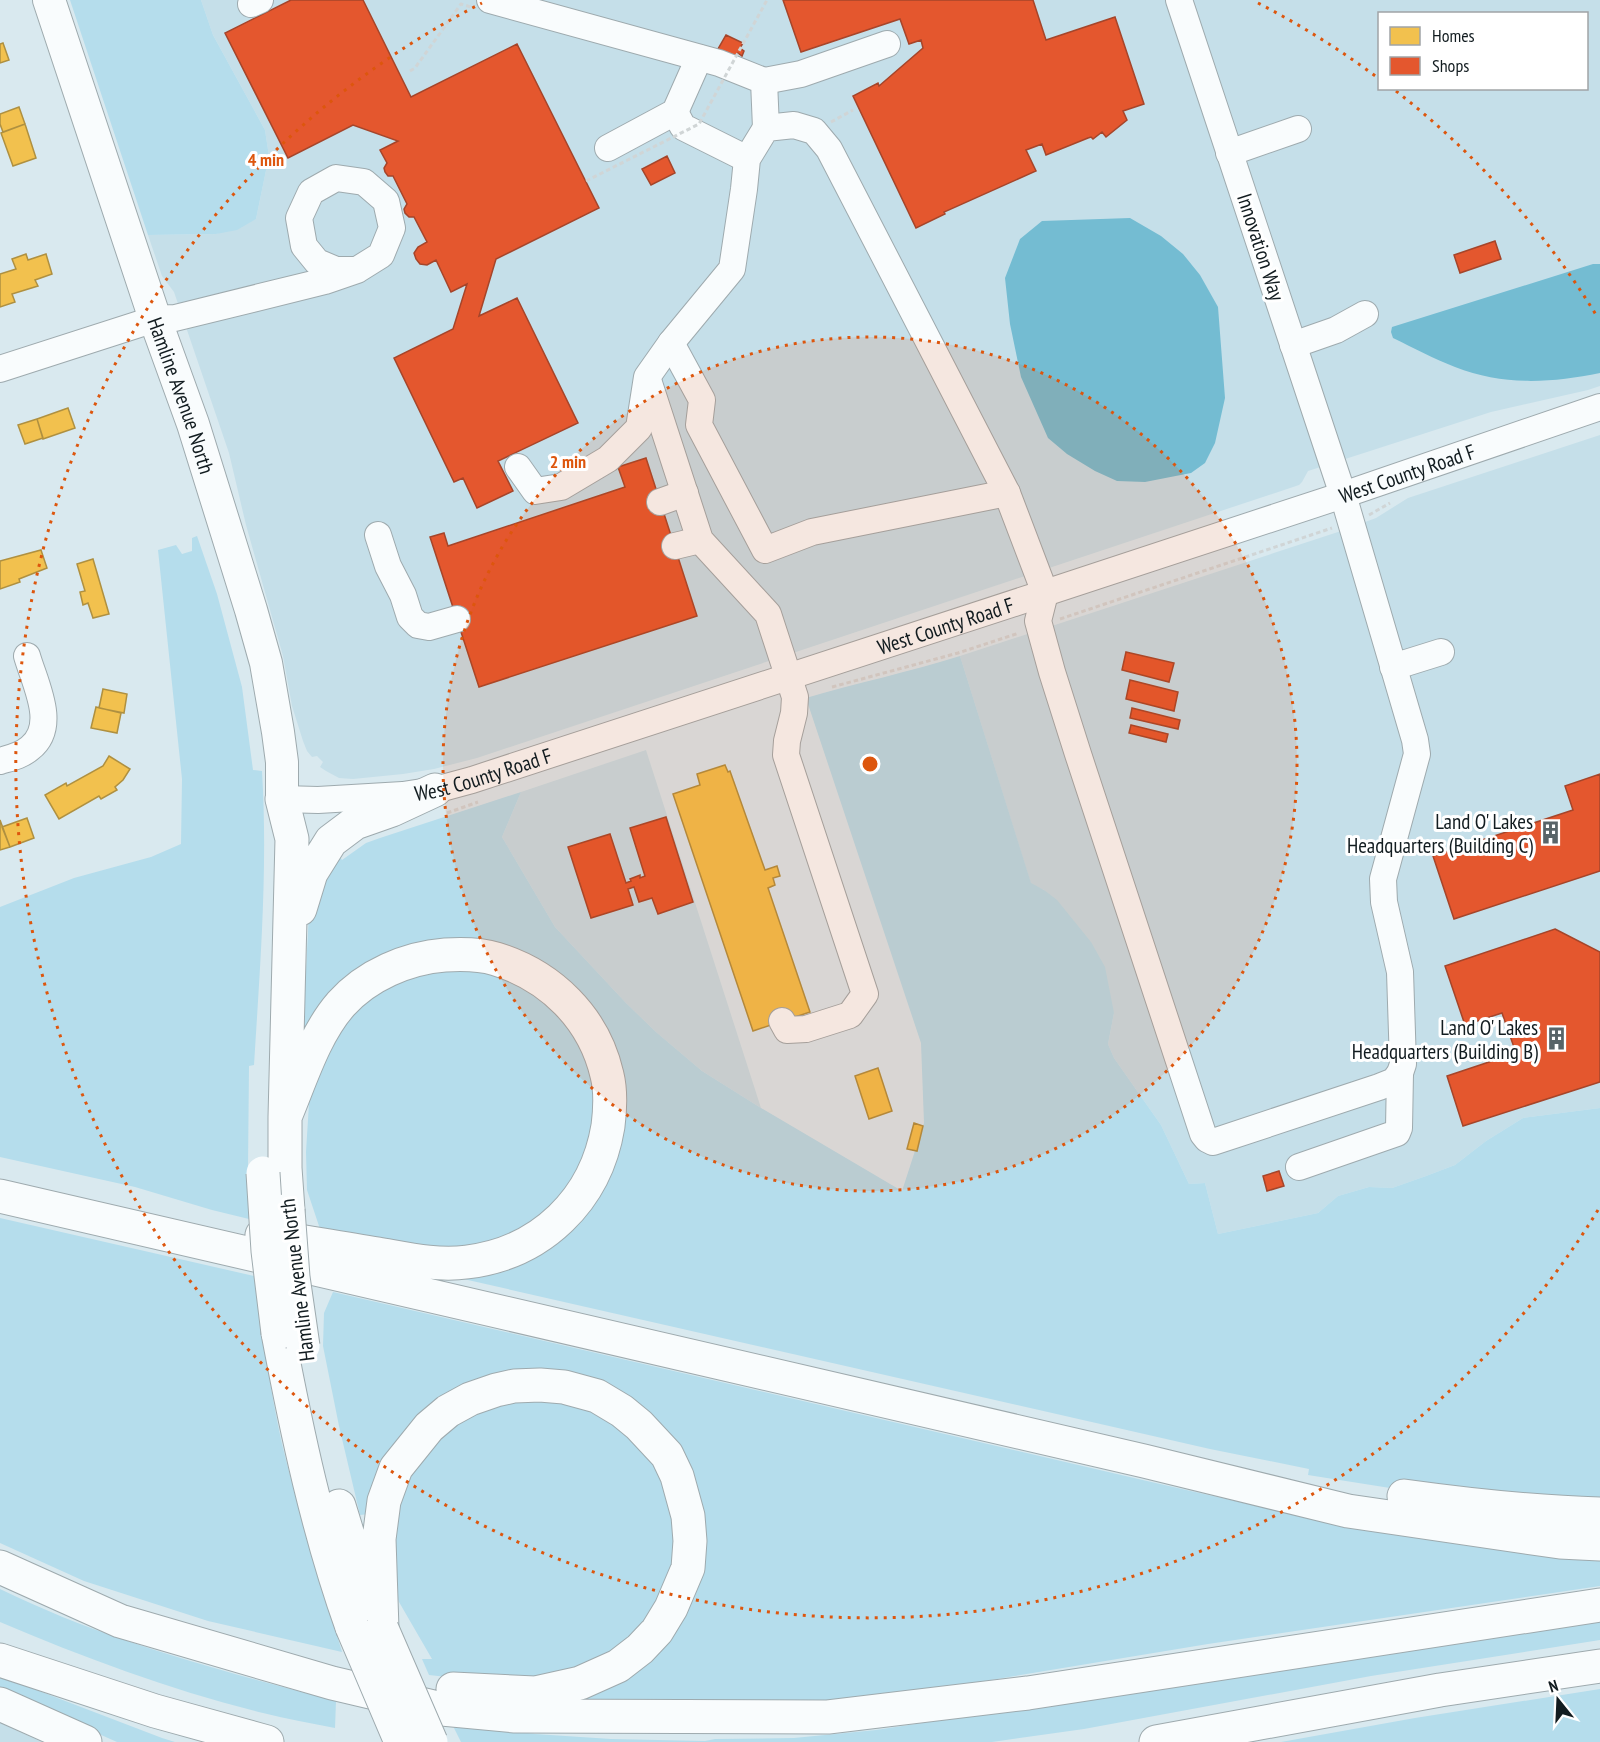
<svg xmlns="http://www.w3.org/2000/svg" width="1600" height="1742" font-family="'PT Sans Narrow',sans-serif">
<style>
.built{fill:#c5dfe9;fill-rule:evenodd}
.green{fill:#b5ddec}
.water{fill:#74bcd2}
.homes{fill:#f2c14e;stroke:#af9040;stroke-width:1.5}
.shops{fill:#e4572e;stroke:#a5452a;stroke-width:1.5}
.lines{fill:none;stroke-linecap:round;stroke-linejoin:round}
.minor-casing{stroke:#9eaaae;stroke-width:28}
.major-casing{stroke:#9eaaae;stroke-width:34}
.highway-casing{stroke:#9eaaae;stroke-width:35}
.path{stroke:#d0d5d6;stroke-width:3;stroke-dasharray:4.5 3;stroke-linecap:butt}
.minor{stroke:#f9fcfd;stroke-width:26}
.major{stroke:#f9fcfd;stroke-width:32}
.highway{stroke:#f9fcfd;stroke-width:33}
.highway-bridge-casing{stroke:#9eaaae;stroke-width:35;stroke-linecap:butt}
.path-bridge{stroke:#d0d5d6;stroke-width:3;stroke-dasharray:4.5 3;stroke-linecap:butt}
.highway-bridge{stroke:#f9fcfd;stroke-width:33}
.ring{fill:none;stroke:#dd560d;stroke-width:3;stroke-dasharray:3 6}
.labels{text-anchor:middle;dominant-baseline:central;stroke-width:6;stroke-linejoin:round;paint-order:stroke}
.street-label{font-size:21px;fill:#121c20;stroke:#fff}
.poi-label{font-size:21px;fill:#121c20;stroke:#fff;text-anchor:end}
.centre{fill:#dd560d;stroke:#fff;stroke-width:3}
.ring-label{font-size:18px;text-anchor:middle;font-weight:bold;fill:#dd560d;stroke:#fff;stroke-width:6;stroke-linejoin:round;paint-order:stroke}
</style>
<rect width="100%" height="100%" fill="#d9e9ef"/>
<path class="built" d="M201,0H1600V386L1588,390L1491,412L1308,471L1302,482L1299,485L477,758L434,769L403,774L353,779L339,778L326,771L320,767L323,762L317,756L312,757L307,751L303,741L292,706L283,656L246,525L229,453L174,292L162,276L148,235L216,234L256,219L269,156L265,130L213,35ZM1380,14H1586V88H1380Z
M1600,435V1108L1523,1118L1486,1141L1455,1165L1426,1176L1392,1188L1369,1187L1338,1196L1318,1213L1218,1234L1205,1183L1189,1184L1161,1125L1114,1058L1108,1044L1114,1013L1044,890L1031,884L960,656L1338,532L1376,518L1408,498Z
M646,750L761,1108L702,1071L656,1032L626,1003L555,927L502,837L521,792Z
M0,1723L42,1742H0Z"/>
<path class="green" d="M70,0H201L213,35L265,130L269,156L256,219L237,230L216,234L148,235Z
M197,536L217,594L242,687L253,770L262,771C268,870 260,967 254,1065L249,1066L248,1168L249,1219L212,1210L135,1187L0,1157V907L74,878L151,857L181,844L182,779L158,550L176,545L182,554L192,551V538Z
M960,656L1031,883L1044,890L1057,900L1091,942L1105,967L1114,1013L1108,1044L1114,1058L1161,1125L1189,1184L1205,1183L1218,1234L1318,1213L1338,1196L1369,1187L1392,1188L1426,1176L1455,1165L1486,1141L1523,1118L1600,1108V1508L1409,1491L1308,1475L1309,1469L1210,1449L459,1278L594,1190L596,1026L445,946L303,1045L298,1002L306,970L309,913L337,853L342,860L366,843L380,838L521,792L502,837L555,927L626,1003L656,1032L702,1071L761,1108L902,1191L924,1123L921,1043L806,698C857,683 909,672 960,656Z
M429,967L514,975L579,1032L598,1087L590,1159L534,1226L469,1251L322,1235L307,1190L306,1152L310,1087L316,1062L362,997Z
M0,1218L254,1276C262,1333 270,1389 282,1444C299,1514 322,1583 342,1652L208,1621L84,1581L0,1543Z
M333,1292C566,1346 798,1400 1031,1454C1219,1497 1407,1546 1600,1560V1586L1208,1644L967,1684L859,1698L774,1703L582,1702L583,1692L690,1589L650,1419L481,1381L370,1514L360,1515L339,1426L323,1346L324,1313Z
M501,1398L577,1399L651,1449L681,1534L666,1601L598,1667L501,1683L429,1675L422,1659H432L399,1602L393,1584L395,1495L439,1430Z
M0,1589C106,1641 222,1671 336,1701L335,1728C311,1723 287,1719 263,1713C173,1691 85,1658 0,1622Z
M1600,1621V1640L1371,1676L1084,1729L992,1742H461L451,1722L535,1734L611,1739L705,1741L715,1739L794,1738L876,1730Z
M0,1676L162,1738L175,1742H117L0,1690Z
M1600,1689V1742H1281L1415,1718Z"/>
<path class="water" d="M1130,218L1161,236L1183,254L1200,275L1218,307L1225,398L1215,443L1205,463L1191,473L1145,482L1117,481L1095,471L1067,454L1048,438L1021,377L1010,324L1005,278L1020,239L1042,221Z
M1593,264H1600V373C1551,383 1503,386 1455,367C1434,359 1414,348 1393,338L1391,332L1392,327Z"/>
<path class="homes" d="M3,43L9,60L0,63V44Z
M19,107L25,124L3,132L0,124V114Z
M25,124L36,158L13,166L1,133Z
M26,254L28,260L46,254L52,274L35,280L38,286L12,294L15,302L0,307V274L16,269L12,259Z
M68,408L75,428L43,439L37,419Z
M37,419L43,438L25,444L18,425Z
M41,550L47,568L19,579L20,582L0,589V561Z
M93,559L109,614L93,618L88,603L83,605L80,592L85,591L77,564Z
M103,689L127,694L124,713L99,708Z
M96,707L121,713L117,733L91,728Z
M109,756L130,769L123,780L115,787L117,790L101,799L99,796L59,819L45,795L66,783L67,786L103,766Z
M725,765L728,772L730,771L765,870L777,866L780,876L773,878L775,885L768,888L810,1012L753,1031L673,794L700,785L697,774Z
M27,818L34,838L10,847L2,827Z
M0,820L10,847L0,850Z
M878,1068L892,1111L869,1119L855,1076Z
M914,1123L923,1126L917,1151L907,1149Z"/>
<path class="shops" d="M291,0H363L411,97L517,44L599,208L496,259L479,316L517,298L578,423L498,461L513,491L477,508L463,478L454,482L394,358L453,329L467,284L451,292L436,260L427,265L420,264L416,259L414,253L418,247L427,242L414,217H409L405,213L404,209L407,204L393,176H388L385,172L384,168L387,163L380,150L398,141L353,125L288,158L225,33Z
M783,0H1033L1046,40L1115,17L1144,104L1123,111L1127,120L1106,137L1102,132L1093,139L1091,137L1088,138L1046,155L1042,144L1026,150L1036,171L944,212L945,214L916,228L853,96L878,83L879,86L923,48L921,40L909,44L900,19L801,52Z
M726,35L743,43L740,48L744,51L742,56L738,53L735,58L718,49Z
M667,156L675,173L651,185L642,169Z
M1495,241L1501,259L1460,273L1454,255Z
M646,458L697,616L479,687L430,537L444,533L448,546L625,487L618,467Z
M1126,652L1174,663L1169,682L1122,670Z
M1130,680L1178,692L1174,711L1126,699Z
M1132,708L1180,720L1178,729L1130,718Z
M1131,725L1168,734L1166,742L1129,733Z
M1600,774V871L1454,919L1433,856L1573,810L1565,786Z
M666,817L693,902L658,914L652,898L639,902L634,887L628,889L633,905L591,918L568,847L610,834L626,883L631,881L630,879L640,875V878L645,876L630,828Z
M1555,929L1600,952V1082L1463,1126L1447,1076L1516,1053L1502,1013L1465,1025L1445,966Z
M1279,1171L1284,1186L1267,1191L1263,1176Z"/>
<g class="lines">
<defs>
<g id="minor">
<path d="M490,0L719,63L764,81L766,128"/>
<path d="M251,4L260,0"/>
<path d="M764,81L801,74L887,44"/>
<path d="M675,112L683,127L747,159"/>
<path d="M608,148L675,112L699,58"/>
<path d="M1229,153L1298,129"/>
<path d="M671,343L702,400L699,425L765,550L812,532L1007,493"/>
<path d="M1293,345L1336,330L1365,314"/>
<path d="M0,369L155,319L175,318L325,281L357,270L381,255L392,228L386,201L364,182L336,178L311,192L299,218L304,246L317,262L336,270H357"/>
<path d="M649,383L700,540L768,614L795,697L794,713L787,741L786,755L865,994L850,1015L806,1029L787,1030L782,1021"/>
<path d="M518,467L535,491L561,487L608,459L639,428L647,377L671,343L732,269L744,189L747,159L766,128L794,125L814,131L829,149L1007,493L1045,593L1038,621L1052,672L1078,754L1203,1134L1207,1139L1213,1142L1379,1087L1394,1081L1400,1073L1403,1064L1400,972L1384,902L1383,879L1417,754L1415,740L1343,495L1179,0"/>
<path d="M660,502L685,493"/>
<path d="M378,535L388,566L403,595L410,617L418,625L429,627L457,619"/>
<path d="M675,546L700,540"/>
<path d="M1393,667L1441,652"/>
<path d="M0,761C10,758 21,756 30,748C58,726 35,684 27,656"/>
<path id="s1" d="M282,799L318,800L403,795L435,790L472,780L1045,593L1343,495L1600,407"/>
<path d="M1299,1167L1397,1133L1399,1128L1400,1073"/>
</g>
<g id="major">
<path id="s2" d="M49,0L155,319L193,424L251,610L266,663L278,732L282,762V799"/>
</g>
<path id="highway" d="M282,799L292,839L285,1117V1168L288,1210
M300,909L311,873L331,841L355,823L392,810L435,790
M0,1196L1144,1461L1348,1511L1560,1542L1600,1544
M262,1235C301,1241 339,1248 378,1254C407,1259 437,1266 467,1262C541,1253 596,1200 608,1126C610,1110 611,1091 607,1075C594,1018 551,976 496,959C480,954 461,954 445,955C407,958 367,975 341,1004C314,1035 301,1079 285,1117
M278,1333C297,1433 318,1532 352,1627
M1404,1496C1469,1505 1534,1512 1600,1514
M339,1506L362,1581L373,1608
M0,1567L120,1621L332,1683L442,1709L515,1716L828,1717L1028,1693L1600,1605
M382,1629L379,1539L384,1501L396,1468L429,1427L448,1411L470,1399L496,1390L514,1386L540,1385L564,1387L597,1396L622,1411L639,1425L667,1455L677,1476L688,1516L690,1541L688,1568L671,1608L657,1631L640,1649L618,1666L580,1683L535,1693L453,1689
M0,1660L155,1711L267,1742
M0,1704L85,1742
M1156,1742L1440,1690L1600,1666"/>
</defs>
<use href="#minor" class="minor-casing"/>
<use href="#major" class="major-casing"/>
<use href="#highway" class="highway-casing"/>
<path class="path" d="M410,71L415,68L461,4L471,7
M831,122L853,110
M1369,515L1390,503
M1060,619L1332,528
M832,687L958,653L1019,633
M447,813L478,802"/>
<use href="#minor" class="minor"/>
<use href="#major" class="major"/>
<use href="#highway" class="highway"/>
<defs>
<path id="highway-bridge" d="M263,1173L268,1251L278,1333
M288,1210L293,1277L303,1346
M352,1627L401,1742
M382,1629L431,1742"/>
</defs>
<use href="#highway-bridge" class="highway-bridge-casing"/>
<path class="path-bridge" d="M586,181L699,124L767,0"/>
<use href="#highway-bridge" class="highway-bridge"/>
</g>
<circle cx="870" cy="764" r="427" fill="#dd560d" fill-opacity=".12"/>
<g class="ring">
<circle cx="870" cy="764" r="427"/>
<path d="M1598 1210A854 854 0 1 1 482 3M1258 3A854 854 0 0 1 1378 78M1396 91A854 854 0 0 1 1598 318"/>
</g>
<defs>
<symbol id="building-bare" viewBox="-9 -9 18 18"><path d="M-4-6H4V6H1V3H-1V6H-4ZM-2.5-4.3h1.7v1.8h-1.7ZM.8-4.3h1.7v1.8H.8ZM-2.5-1h1.7V.8h-1.7ZM.8-1h1.7V.8H.8Z" fill="#586468" stroke="#fff" stroke-width="2.5" paint-order="stroke"/></symbol>
</defs>
<g fill-rule="evenodd">
<use href="#building-bare" x="1534" y="816" width="33" height="33"/>
<use href="#building-bare" x="1540" y="1022" width="33" height="33"/>
</g>
<g class="labels">
<g class="street-label">
<text transform="translate(1261 247) rotate(72)">Innovation Way</text>
<text stroke="none"><textPath href="#s2" startOffset="417">Hamline Avenue North</textPath></text>
<text stroke="none"><textPath href="#s1" startOffset="1176">West County Road F</textPath></text>
<text stroke="none"><textPath href="#s1" startOffset="690">West County Road F</textPath></text>
<text stroke="none"><textPath href="#s1" startOffset="204">West County Road F</textPath></text>
<text transform="translate(297 1280) rotate(-97)">Hamline Avenue North</text>
</g>
<g class="poi-label">
<text x="1533" y="821">Land O' Lakes<tspan x="1533" dy="24">Headquarters (Building C)</tspan></text>
<text x="1538" y="1027">Land O' Lakes<tspan x="1538" dy="24">Headquarters (Building B)</tspan></text>
</g>
</g>
<circle cx="870" cy="764" r="9" class="centre"/>
<g class="ring-label">
<text x="266" y="166">4 min</text>
<text x="568" y="468">2 min</text>
</g>
<rect x="1378" y="12" width="210" height="78" fill="#ffffff" stroke="#a0a4a6" stroke-width="1.5"/>
<rect x="1390" y="27" width="30" height="18" fill="#f2c14e" stroke="#a0a4a6" stroke-width="1.5"/>
<text x="1432" y="42" font-size="18" fill="#121c20">Homes</text>
<rect x="1390" y="57" width="30" height="18" fill="#e4572e" stroke="#a0a4a6" stroke-width="1.5"/>
<text x="1432" y="72" font-size="18" fill="#121c20">Shops</text>
<g transform="translate(1558 1700) rotate(342)" stroke="#ffffff" stroke-width="4.5" paint-order="stroke">
<path d="M0-4.5L10 22L0 15L-10 22Z" fill="#121c20"/>
<text y="-9" font-size="16" font-weight="bold" text-anchor="middle" fill="#121c20">N</text>
</g>
</svg>
